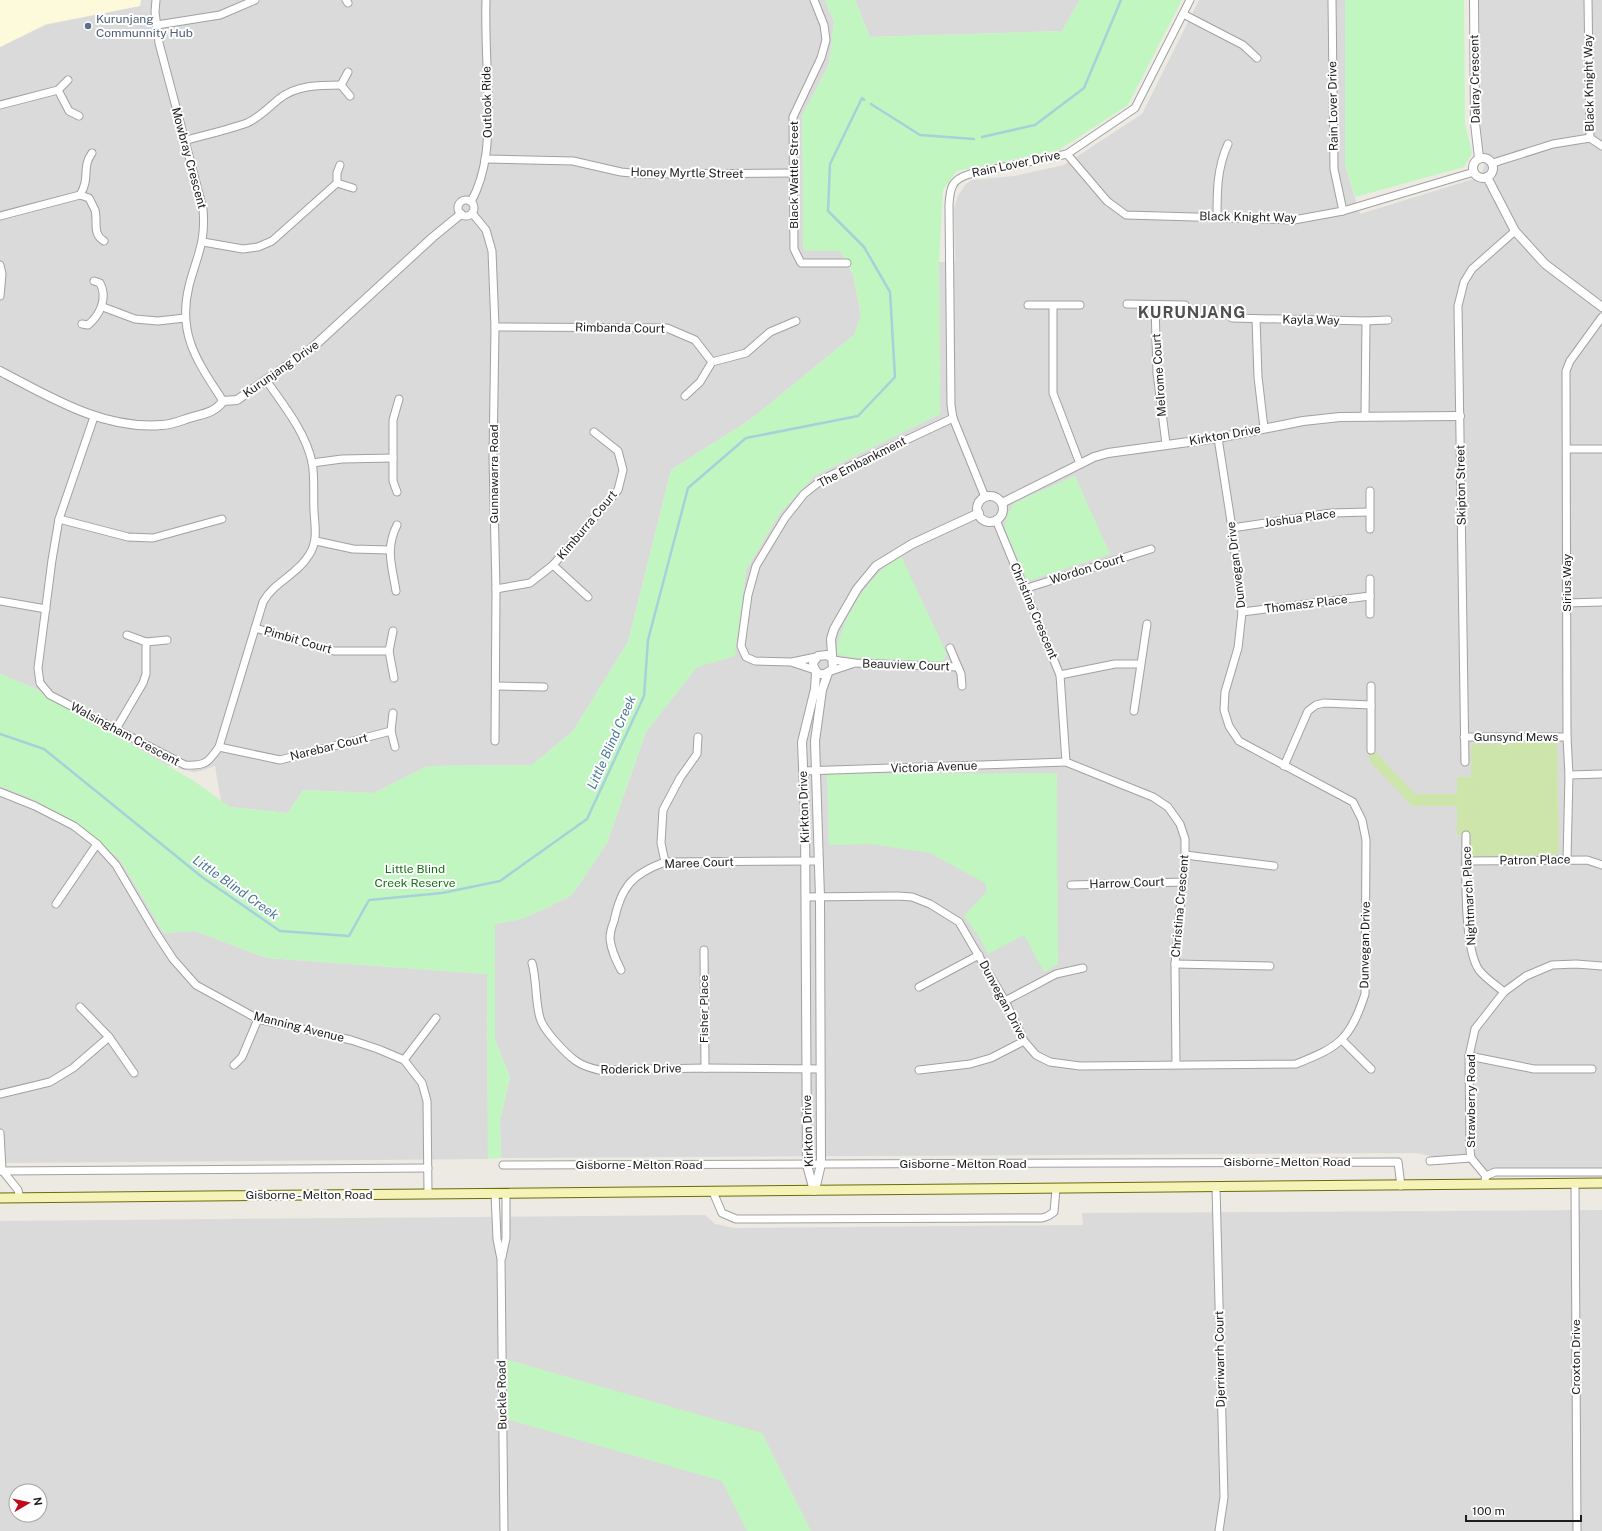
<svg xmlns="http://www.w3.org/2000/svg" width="1602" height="1531" viewBox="0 0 1602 1531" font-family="'Public Sans',sans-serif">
<rect width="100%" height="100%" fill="#ede9e3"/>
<g fill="#dbdada" fill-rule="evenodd">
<polygon points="141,0 825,0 834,22 829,64 802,116 807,251 840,251 853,274 861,316 854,335 751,419 671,470 628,642 573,731 532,765 428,766 374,793 303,790 288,813 230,807 221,801 215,766 201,771 193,772 166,765 34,688 0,674 0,47 46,25 139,6"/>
<polygon points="855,0 1080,0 1062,31 870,37"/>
<polygon points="1199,0 1345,0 1345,165 1360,214 1480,177 1484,167 1481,129 1479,0 1602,0 1602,1168 1490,1169 1482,1175 1468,1163 1416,1153 501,1158 500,1120 510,1077 495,1040 494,924 521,919 544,909 572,895 607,843 646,732 740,611 746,570 779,514 814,476 940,414 939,262 955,262 954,208 958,196 965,185 972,180 1014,176 1064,165 1142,114"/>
<polygon points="0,786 33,798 119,858 164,933 195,931 267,958 487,974 488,1159 0,1163"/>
<path d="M1602,1210v321h-1602v-310l705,-6 10,9 19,4 349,-3 -1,-12zM16,1491h24v24h-24z"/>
</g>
<polygon fill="#fdfadc" points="0,0 141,0 140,6 46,24 0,47"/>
<polygon fill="#cde5ab" points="1557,742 1559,855 1469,856 1470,836 1457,835 1457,806 1412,806 1371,763 1367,751 1375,751 1415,794 1457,794 1457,777 1471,777 1471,744"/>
<g fill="#c2f6c1">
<polygon points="825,0 855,0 870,37 1062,31 1080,0 1182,0 1128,105 1059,150 957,171 943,190 939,262 940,414 814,476 779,514 746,570 735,656 697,667 646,732 607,843 572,895 544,909 521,919 495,924 495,1040 510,1077 500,1120 501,1158 488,1159 487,974 267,958 195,931 164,933 119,858 33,799 0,786 0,674 34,688 194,781 230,807 288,813 303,790 374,793 428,766 532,765 573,731 628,642 671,470 751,419 854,335 861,315 853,274 840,251 807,251 803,248 802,116 829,64 834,22"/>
<polygon points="1345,0 1464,0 1465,123 1472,153 1464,167 1355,197 1345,165"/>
<polygon points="1075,476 1110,554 1028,581 1005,529 1006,518 1014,503"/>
<path d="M901,556l46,98 -4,8 -89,-4 -18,-4c3,-28 25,-66 47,-85 5,-5 12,-9 18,-13z"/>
<polygon points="1057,773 1058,964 1044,972 1024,935 988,954 978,935 964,916 987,891 985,883 930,853 871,844 829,845 827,774"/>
<polygon points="502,1358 762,1433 811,1531 747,1531 722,1481 503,1418"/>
</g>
<polygon fill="#ddd" points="141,0 156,0 155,12 141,12"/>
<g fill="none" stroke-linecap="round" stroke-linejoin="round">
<g stroke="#a5d2d9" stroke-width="2.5">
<polyline points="871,104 920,135 974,139"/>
<polyline points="982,137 1035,125 1084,88 1121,0"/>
<polyline points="0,734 44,749 202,877 280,931 349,936 369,900 442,893 500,881 587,819 644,696 648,640 688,488 746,438 858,416 895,377 890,292 864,247 828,211 830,164 862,98 864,100"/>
</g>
<defs>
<g id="minor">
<path d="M156,0l-1,12 4,31 44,166c3,34 -6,46 -14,77 -12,49 9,76 34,115"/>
<polyline points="346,0 348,3"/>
<polyline points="814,0 824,25 826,40 821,58 793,117 794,249 801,263 847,263"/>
<polyline points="1332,0 1334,169 1343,211"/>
<polyline points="1183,14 1243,45 1257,58"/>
<polyline points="157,25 220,15 255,0"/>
<polyline points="348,72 341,85 350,96"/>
<polyline points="58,90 68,80"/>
<polyline points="0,105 58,90 69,111 79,116"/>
<polyline points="1590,138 1602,146"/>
<path d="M184,141c21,-6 43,-11 63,-18 12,-5 22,-16 32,-24 17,-14 41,-14 62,-14"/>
<polyline points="1067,154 1107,201 1126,215 1294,220 1343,211 1474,172"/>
<polyline points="485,159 573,161 621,172 642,174 793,173"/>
<polyline points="1493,163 1553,144 1590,138 1588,0"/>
<polyline points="340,165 337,173 337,183 353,188"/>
<path d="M80,195c11,-18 1,-27 12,-42"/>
<circle cx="466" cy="208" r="8"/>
<path d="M471,202c19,-35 17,-72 17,-110 -1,-31 -3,-61 -2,-92"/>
<polyline points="472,213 486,230 492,251 495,327 493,458 496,589 495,741"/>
<path d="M0,216l80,-21 9,3c2,4 4,8 6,12 3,12 -3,24 9,31"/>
<path d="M1217,217c0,-26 0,-49 11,-73"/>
<polyline points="203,242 243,249 258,247 272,241 337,183"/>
<polyline points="0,265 2,274 0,296"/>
<polyline points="1127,304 1185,305"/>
<polyline points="1028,305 1080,305"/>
<polyline points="1155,305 1157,373 1166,444"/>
<polyline points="1053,306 1053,393 1080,464"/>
<polyline points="103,307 135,319 158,321 185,318"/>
<polyline points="1232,318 1366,321 1388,320"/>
<polyline points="1256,319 1258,377 1264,428"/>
<path d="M82,324l6,1c12,-10 20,-27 12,-42l-6,-2"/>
<polyline points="495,327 667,328 695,340 712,362 700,382 685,396"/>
<polyline points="712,362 746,353 770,332 796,321"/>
<path d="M94,417l-35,102 -7,41 -14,108 2,15 10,12 135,70c20,1 23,-2 34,-18l44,-145c12,-21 34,-27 46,-47 9,-13 6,-28 5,-44 -1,-16 1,-33 -2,-49 -7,-31 -28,-56 -46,-82"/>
<polyline points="1365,417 1366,321"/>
<polyline points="1567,449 1602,449"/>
<polyline points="312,463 342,459 393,458"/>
<polyline points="1370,491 1370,529"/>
<polyline points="397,492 393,481 393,420 399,399"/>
<path d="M985,497l-32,-79 -2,-13 -2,-200c1,-18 3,-26 21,-31l97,-20 68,-46 55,-108"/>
<polyline points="59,519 128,537 153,538 222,519"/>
<polyline points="996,520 1060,675 1066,762 1153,797 1168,807 1180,824 1185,839 1185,855 1175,964 1176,1064"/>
<polyline points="1232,528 1331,513 1369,512"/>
<polyline points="316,541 353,549 389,550"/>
<polyline points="553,565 588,597"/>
<polyline points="1370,579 1370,614"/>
<polyline points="496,589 530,583 553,565 618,490 623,470 618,451 594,432"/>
<polyline points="1024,589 1151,549"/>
<path d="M396,591c-4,-25 -11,-42 1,-66"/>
<polyline points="0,601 46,609"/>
<polyline points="1567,603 1602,602"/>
<polyline points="1242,612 1370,596"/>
<polyline points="255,628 334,651 389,651"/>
<polyline points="393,631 389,651 394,678"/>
<polyline points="127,635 146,642 167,640"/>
<polyline points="950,648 961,674 962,686"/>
<polyline points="816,657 792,662 755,661 746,657 741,646 748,595 756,566 785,518 804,494 823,479 953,418"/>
<polyline points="833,660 855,663 957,667"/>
<polyline points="794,663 815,670"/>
<polyline points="831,671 852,664"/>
<polyline points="1060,675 1115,664 1140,664"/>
<polyline points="496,686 544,687"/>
<polyline points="1371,686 1371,750"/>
<polyline points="1134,711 1147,624"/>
<polyline points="393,713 391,731 395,747"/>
<polyline points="116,729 143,683 146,674 146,642"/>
<polyline points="1464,737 1567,737"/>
<polyline points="219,747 280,760 391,731"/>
<polyline points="1465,762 1458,306 1464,282 1472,269 1515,231"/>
<polyline points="1284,766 1308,711 1316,705 1324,703 1371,705"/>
<polyline points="803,771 1066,762"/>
<polyline points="1569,775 1602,774"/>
<polyline points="0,792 35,806 74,826 97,844 116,865 156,933 173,959 196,985 258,1019 351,1040 378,1049 404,1060 422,1083 427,1101 428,1194"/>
<path d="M1466,835c0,31 -3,112 13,135 6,8 18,16 25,22"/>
<polyline points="1185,855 1274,866"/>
<polyline points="1567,860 1569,775 1567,737 1566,371 1570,361 1602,317"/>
<polyline points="1466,861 1587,860 1602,865"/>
<polyline points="665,862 661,843 663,810 680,778 697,754 698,737"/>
<polyline points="1071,885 1184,882"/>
<path d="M806,897l91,-1 15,1 18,7 29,18 46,79 19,40 12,14 14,7 30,4 216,-2c43,-17 54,-24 69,-70l1,-154 -4,-20 -9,-18 -114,-61 -10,-15 -5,-16 1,-18 13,-44 4,-36 -10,-84 -14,-90"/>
<polyline points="56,904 97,844"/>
<polyline points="704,950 705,1068"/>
<path d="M532,963c5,18 3,38 8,55 3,12 26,36 36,43 7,5 14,7 23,9l106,-2 115,1"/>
<polyline points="1175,964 1270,966"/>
<path d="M621,970c-5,-10 -10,-20 -11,-31 0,-6 2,-13 4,-18 7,-34 18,-47 51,-59l154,-1"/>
<polyline points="919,987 979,955"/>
<polyline points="1005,1001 1056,974 1083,968"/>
<polyline points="80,1007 109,1037 134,1073"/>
<polyline points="1342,1040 1371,1069"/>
<polyline points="1469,1056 1534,1069 1592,1069"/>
<polyline points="404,1060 436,1018"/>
<polyline points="234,1065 242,1057 258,1019"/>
<polyline points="919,1070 970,1064 991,1058 1024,1041"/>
<polyline points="0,1094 50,1082 73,1068 109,1037"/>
<polyline points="0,1133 2,1170 18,1190 20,1198"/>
<polyline points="1430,1161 1471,1158"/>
<polyline points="503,1165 1398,1162 1401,1186"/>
<polyline points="0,1171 428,1168"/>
<polyline points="1486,1176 1471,1158 1470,1150 1469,1056 1475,1029 1504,992 1526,976 1552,965 1576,964 1602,966"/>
<polyline points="1485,1180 1486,1176 1495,1172 1602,1172"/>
<polyline points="1575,1184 1577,1531"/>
<polyline points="1216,1187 1224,1497 1219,1531"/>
<polyline points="713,1192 722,1213 736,1219 1042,1218 1048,1216 1054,1212 1056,1189"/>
<polyline points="495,1194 497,1239 501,1259 504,1531"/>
<polyline points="502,1257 506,1238 506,1194"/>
</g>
<g id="tertiary">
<polyline points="1474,0 1475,123 1479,158"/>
<circle cx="1483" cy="168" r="10"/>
<polyline points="1487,177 1515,231 1545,264 1602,307"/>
<path d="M0,371c50,26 103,59 162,54 9,0 18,-4 27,-7 13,-4 26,-5 34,-17l14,-1 75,-52 121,-111 28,-23"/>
<circle cx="990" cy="509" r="13"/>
<polyline points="1002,503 1094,457 1108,453 1218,438 1303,421 1340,417 1460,416"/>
<path d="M832,658l-5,-3 -9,1 -5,7c1,8 5,12 12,11l8,-5 -2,-30 3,-10 23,-40 19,-23 36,-22 67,-31"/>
<polyline points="815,1190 821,1164 820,897 815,741 822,690 828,673"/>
<polyline points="814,1191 807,1165 805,815 802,742 815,689 816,672"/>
</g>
<polyline id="secondary" points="0,1198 1602,1183"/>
</defs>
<use href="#minor" stroke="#a1a1a1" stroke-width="9"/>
<use href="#tertiary" stroke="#a1a1a1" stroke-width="10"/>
<use href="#secondary" stroke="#6b6d0a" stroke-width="11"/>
<use href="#minor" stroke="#fff" stroke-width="7"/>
<use href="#tertiary" stroke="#fff" stroke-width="8"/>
<use href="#secondary" stroke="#f6f3b9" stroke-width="9"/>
</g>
<circle fill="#5c6f8a" stroke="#fff" stroke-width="1.5" cx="88" cy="26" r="4"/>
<g text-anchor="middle" stroke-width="4" stroke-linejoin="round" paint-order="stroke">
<g font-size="12" fill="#4e5e75" stroke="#fff" text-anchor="start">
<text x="96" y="23">Kurunjang<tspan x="96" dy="14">Communnity Hub</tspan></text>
</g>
<g font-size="12" fill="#1d1d1d" stroke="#fff">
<text transform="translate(1475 79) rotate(-91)" y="4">Dalray Crescent</text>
<text transform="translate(1589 83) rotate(-91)" y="4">Black Knight Way</text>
<text transform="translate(487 102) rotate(-91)" y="4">Outlook Ride</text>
<text transform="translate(1333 106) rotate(-91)" y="4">Rain Lover Drive</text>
<text transform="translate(189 158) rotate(75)" y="4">Mowbray Crescent</text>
<text transform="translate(1016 164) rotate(-12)" y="4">Rain Lover Drive</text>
<text transform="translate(687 173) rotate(1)" y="4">Honey Myrtle Street</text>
<text transform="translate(794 175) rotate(-90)" y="4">Black Wattle Street</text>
<text transform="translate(1248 217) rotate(1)" y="4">Black Knight Way</text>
<text transform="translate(1311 320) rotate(1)" y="4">Kayla Way</text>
<text transform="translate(620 328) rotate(1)" y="4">Rimbanda Court</text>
<text transform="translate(281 369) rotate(-35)" y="4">Kurunjang Drive</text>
<text transform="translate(1159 375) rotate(-94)" y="4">Melrome Court</text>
<text transform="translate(1225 435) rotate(-10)" y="4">Kirkton Drive</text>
<text transform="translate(862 462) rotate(-27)" y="4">The Embankment</text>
<text transform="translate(494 474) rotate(-90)" y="4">Gunnawarra Road</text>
<text transform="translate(1461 485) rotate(-91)" y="4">Skipton Street</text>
<text transform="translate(1300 518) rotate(-8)" y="4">Joshua Place</text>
<text transform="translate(587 525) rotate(-50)" y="4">Kimburra Court</text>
<text transform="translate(1236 565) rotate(-97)" y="4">Dunvegan Drive</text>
<text transform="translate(1087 569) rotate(-17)" y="4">Wordon Court</text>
<text transform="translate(1567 583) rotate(-90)" y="4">Sirius Way</text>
<text transform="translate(1306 604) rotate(-7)" y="4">Thomasz Place</text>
<text transform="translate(1034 611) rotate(67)" y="4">Christina Crescent</text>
<text transform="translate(298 640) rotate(16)" y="4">Pimbit Court</text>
<text transform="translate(906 665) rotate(2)" y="4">Beauview Court</text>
<text transform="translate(125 734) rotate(28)" y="4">Walsingham Crescent</text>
<text x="1516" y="741">Gunsynd Mews</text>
<text transform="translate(329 747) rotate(-14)" y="4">Narebar Court</text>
<text transform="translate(934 767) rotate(-2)" y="4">Victoria Avenue</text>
<text transform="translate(804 807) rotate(-92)" y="4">Kirkton Drive</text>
<text transform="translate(1535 860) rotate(-1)" y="4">Patron Place</text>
<text transform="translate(699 863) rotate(-2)" y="4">Maree Court</text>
<text transform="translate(1127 883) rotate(-2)" y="4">Harrow Court</text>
<text transform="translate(1469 896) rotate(-93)" y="4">Nightmarch Place</text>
<text transform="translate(1180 906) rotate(-85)" y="4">Christina Crescent</text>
<text transform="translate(1365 945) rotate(-89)" y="4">Dunvegan Drive</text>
<text transform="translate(1003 1000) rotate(62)" y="4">Dunvegan Drive</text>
<text transform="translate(704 1009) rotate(-90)" y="4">Fisher Place</text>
<text transform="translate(299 1027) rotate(14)" y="4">Manning Avenue</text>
<text transform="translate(641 1069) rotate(-1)" y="4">Roderick Drive</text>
<text transform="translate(1471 1101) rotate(-90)" y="4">Strawberry Road</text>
<text transform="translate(808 1131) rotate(-92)" y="4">Kirkton Drive</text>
<text x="1287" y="1166">Gisborne - Melton Road</text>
<text x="963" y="1168">Gisborne - Melton Road</text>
<text x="639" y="1169">Gisborne - Melton Road</text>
<text x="309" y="1199">Gisborne - Melton Road</text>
<text transform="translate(1576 1357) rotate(-90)" y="4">Croxton Drive</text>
<text transform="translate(1220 1359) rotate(-91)" y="4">Djerriwarrh Court</text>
<text transform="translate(502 1395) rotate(-91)" y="4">Buckle Road</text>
</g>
<g font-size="12" fill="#127411" stroke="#fff">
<text x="415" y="873">Little Blind<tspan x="415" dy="14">Creek Reserve</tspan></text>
</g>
<g font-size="13" font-style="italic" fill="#497898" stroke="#fff">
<text transform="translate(611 742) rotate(-66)" y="5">Little Blind Creek</text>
<text transform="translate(236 887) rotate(35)" y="5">Little Blind Creek</text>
</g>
<g font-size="16" font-weight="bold" letter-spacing="1" fill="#505050" stroke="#fff">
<text x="1192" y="318">KURUNJANG</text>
</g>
</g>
<g transform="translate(28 1503) rotate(81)"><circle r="19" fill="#ffffff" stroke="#a5a5a5"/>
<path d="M0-3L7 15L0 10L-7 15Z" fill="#bf0b1b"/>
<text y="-6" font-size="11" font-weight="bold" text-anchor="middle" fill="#1d1d1d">N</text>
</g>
<path d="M1466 1515v6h115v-6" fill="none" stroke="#1d1d1d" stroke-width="2"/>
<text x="1472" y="1515" font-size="12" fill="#1d1d1d" stroke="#ffffff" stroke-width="3" paint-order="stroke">100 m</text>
</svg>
